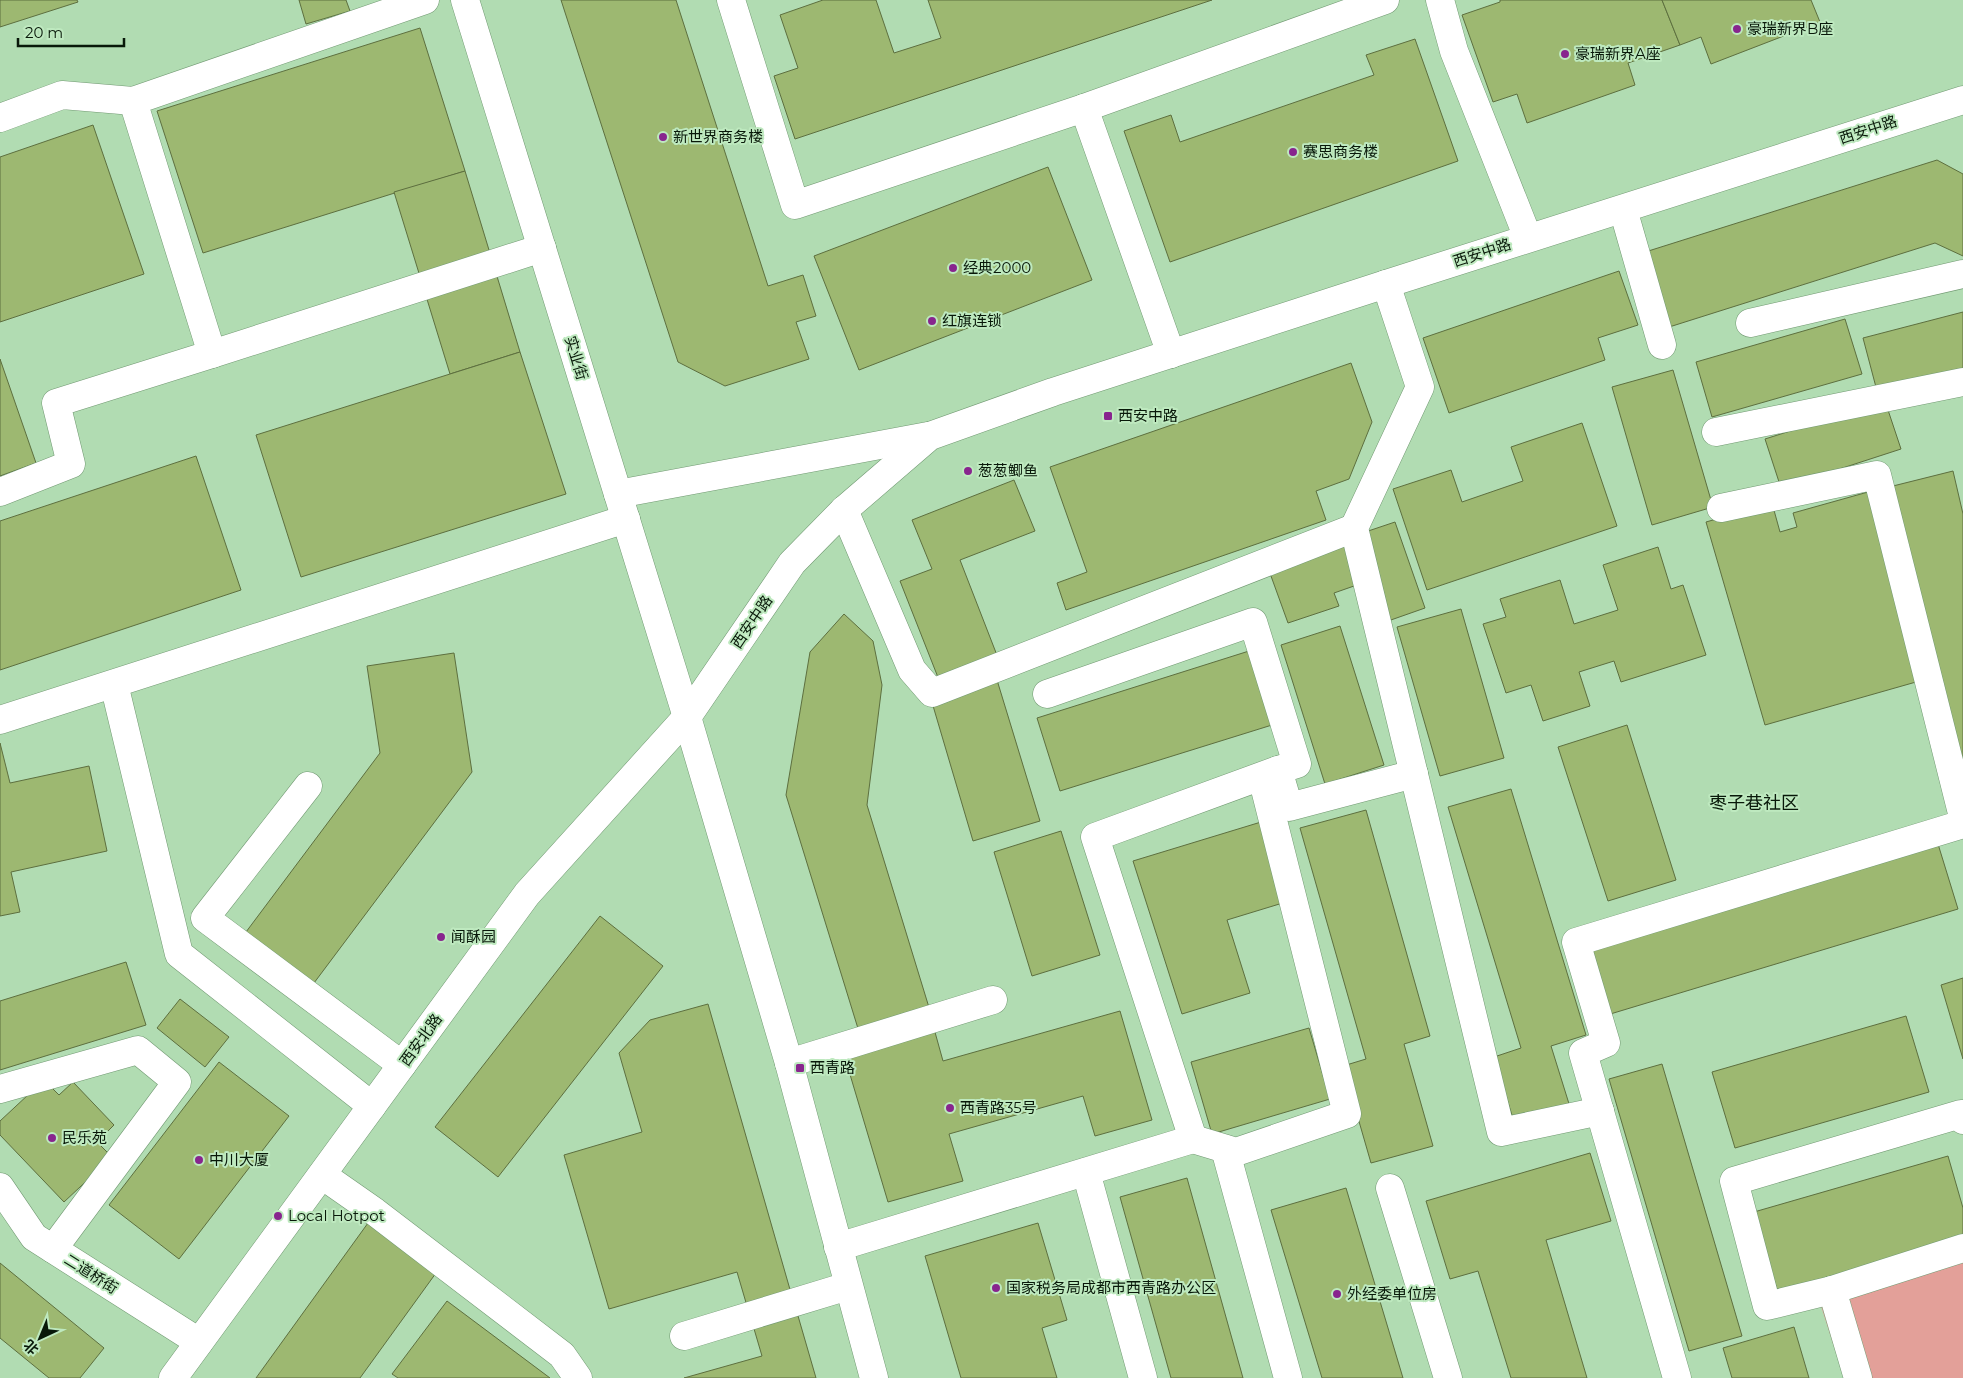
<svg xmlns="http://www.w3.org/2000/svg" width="1963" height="1378" viewBox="0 0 1963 1378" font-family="Montserrat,'Noto Sans SC',sans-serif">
<rect width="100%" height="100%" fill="#b1dcb2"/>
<polygon fill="#e3a099" points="1963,1256 1963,1378 1844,1378 1819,1300"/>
<g fill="#9db871" stroke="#5d6f3f">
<polygon points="0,0 77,0 78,2 0,27"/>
<polygon points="299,0 346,0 350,11 306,24"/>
<polygon points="561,0 676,0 768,286 803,275 816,316 796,322 809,359 725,386 678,362"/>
<polygon points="823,0 876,0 894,53 941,38 928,0 1212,0 795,139 774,76 798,68 780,15"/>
<polygon points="1500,0 1662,0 1680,45 1628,63 1635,85 1527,123 1517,94 1493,102 1462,15 1500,2"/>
<polygon points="1662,0 1811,0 1820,22 1711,64 1701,37 1680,45"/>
<polygon points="420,28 465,171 203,253 157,111"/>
<polygon points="1415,39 1458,161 1170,262 1124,131 1171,115 1180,142 1374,75 1366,55"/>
<polygon points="93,125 144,274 0,322 0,157"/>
<polygon points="1937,160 1963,174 1963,256 1935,243 1666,328 1642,253"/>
<polygon points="1048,167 1092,280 859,370 814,256"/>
<polygon points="465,171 520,352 450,374 394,192"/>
<polygon points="1619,271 1638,325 1598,338 1605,360 1449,413 1423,338"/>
<polygon points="1963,312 1963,369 1877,391 1863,338"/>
<polygon points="1845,319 1862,374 1712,417 1696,362"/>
<polygon points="520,352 566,494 301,577 256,435"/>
<polygon points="0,359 36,463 0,476"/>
<polygon points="1351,363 1372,422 1349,479 1316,491 1326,520 1066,610 1057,583 1087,572 1050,467"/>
<polygon points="1673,370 1713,507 1652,525 1612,387"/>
<polygon points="1885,401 1901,449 1781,488 1765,439"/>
<polygon points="1582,423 1617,526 1427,590 1393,489 1451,470 1462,502 1523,481 1511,447"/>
<polygon points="196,456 241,590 0,670 0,521"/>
<polygon points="1953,471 1963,514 1963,773 1893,486"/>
<polygon points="1014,480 1035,531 960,560 1000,663 941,685 900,581 932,569 912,520"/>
<polygon points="1868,492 1923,680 1765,725 1706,522 1772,503 1780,532 1797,527 1793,513"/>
<polygon points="1395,522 1425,608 1388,621 1374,579 1334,593 1339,606 1288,623 1267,565"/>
<polygon points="1658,547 1671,589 1683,585 1706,655 1621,682 1614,661 1579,672 1590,706 1543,721 1531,685 1506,693 1483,624 1506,617 1500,599 1560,580 1574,624 1618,610 1603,565"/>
<polygon points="1461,609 1504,758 1440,776 1397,627"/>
<polygon points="844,614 873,641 882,685 867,805 931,1014 860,1035 786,795 810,652"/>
<polygon points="1340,626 1384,765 1325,784 1281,645"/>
<polygon points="1249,651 1272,725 1060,791 1037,718"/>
<polygon points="454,653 472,772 311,987 243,936 380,753 367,666"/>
<polygon points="997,680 1040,821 973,841 931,699"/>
<polygon points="1627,725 1676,880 1608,901 1558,747"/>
<polygon points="0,743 10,783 89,766 107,851 11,872 20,912 0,916"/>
<polygon points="1511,789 1586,1035 1551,1046 1570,1107 1515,1125 1494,1057 1521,1048 1448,807"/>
<polygon points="1366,810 1430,1036 1404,1044 1433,1146 1371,1163 1343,1066 1366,1059 1300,828"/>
<polygon points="1261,822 1286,902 1227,920 1250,993 1182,1014 1133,861"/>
<polygon points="1061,831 1100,955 1032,976 994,852"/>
<polygon points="1938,844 1958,909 1607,1015 1587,949"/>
<polygon points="600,916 663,966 498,1177 435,1127"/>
<polygon points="126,962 146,1025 0,1070 0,1001"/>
<polygon points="1963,978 1963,1059 1941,985"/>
<polygon points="180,999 229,1037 205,1067 157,1028"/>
<polygon points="708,1004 791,1293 747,1306 737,1272 609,1309 564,1155 642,1132 619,1053 650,1020"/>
<polygon points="1120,1011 1152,1120 1095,1136 1083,1096 949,1134 963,1181 888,1202 843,1051 933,1025 943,1061"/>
<polygon points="1906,1016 1929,1092 1735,1148 1712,1072"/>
<polygon points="1309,1028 1330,1099 1212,1134 1191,1062"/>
<polygon points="219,1062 289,1116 179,1259 109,1205"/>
<polygon points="1662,1064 1742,1336 1689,1351 1609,1079"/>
<polygon points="44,1080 59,1095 73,1082 114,1125 97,1142 112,1157 64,1202 0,1135 0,1121"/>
<polygon points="1590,1153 1611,1221 1546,1240 1587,1378 1511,1378 1478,1271 1450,1279 1426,1201"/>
<polygon points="1948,1156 1963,1208 1963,1239 1778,1293 1754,1212"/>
<polygon points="1187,1178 1243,1378 1171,1378 1120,1197"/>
<polygon points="1346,1188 1403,1378 1322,1378 1271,1210"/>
<polygon points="368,1223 436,1273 360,1378 256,1378"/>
<polygon points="1038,1223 1067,1320 1042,1328 1057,1378 961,1378 925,1256"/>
<polygon points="0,1263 104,1348 80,1378 49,1378 0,1338"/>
<polygon points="447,1301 550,1378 398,1378 392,1374"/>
<polygon points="796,1309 816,1378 684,1378 762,1356 752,1322"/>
<polygon points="1794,1327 1809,1378 1732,1378 1723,1348"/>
</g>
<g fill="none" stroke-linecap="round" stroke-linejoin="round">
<defs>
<g id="minor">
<polyline points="425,0 133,101 212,354 542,248"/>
<polyline points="465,0 687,717 789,1063 874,1378"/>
<polyline points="731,0 795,205 1084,108 1385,0"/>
<polyline points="1440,0 1454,51 1528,238"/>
<polyline points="1084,108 1171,354"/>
<polyline points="0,118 62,95 133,101"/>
<polyline points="1627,223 1662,345"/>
<polyline points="1386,284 1420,387 1354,528 1501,1132 1600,1111"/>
<polyline points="1750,323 1963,274"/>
<polyline points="1716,432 1963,382"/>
<polyline points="0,492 71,464 56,403 212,354"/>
<polyline points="618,494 928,436"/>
<polyline points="1721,508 1877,475 1963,817"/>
<polyline points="844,510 912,670 932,693 1354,528"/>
<polyline points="114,684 179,954 372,1106"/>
<polyline points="1047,694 1253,622 1297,764 1278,770"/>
<polyline points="0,720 626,519"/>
<polyline points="308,786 205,918 402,1065"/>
<polyline points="789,1063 993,1000"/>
<polyline points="0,1089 138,1050 177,1082 53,1249"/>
<polyline points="1963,1120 1961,1114 1734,1181 1767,1306 1832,1290 1963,1248"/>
<polyline points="1193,1139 1236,1152 1347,1114 1263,781"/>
<polyline points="1225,1149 1288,1378"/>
<polyline points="1086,1172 1143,1378"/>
<polyline points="322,1175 375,1212 562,1355 578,1378"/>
<polyline points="0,1187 34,1237 199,1342"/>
<polyline points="1390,1188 1448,1378"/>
<polyline points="838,1247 1193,1139 1095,837 1278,770 1289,807 1414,774"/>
<polyline points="1832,1290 1858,1378"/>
<polyline points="684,1336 848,1286"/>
<polyline points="173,1378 527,894 687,717 792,563 844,510 930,436 1053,392 1386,284 1963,100"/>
<polyline points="1677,1378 1583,1053 1606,1043 1576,942 1963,824"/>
</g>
</defs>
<use href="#minor" stroke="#719972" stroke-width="29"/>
<use href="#minor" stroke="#fff" stroke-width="28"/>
</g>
<g fill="#88258e" stroke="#bee9bf" stroke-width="2">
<circle cx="1737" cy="29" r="5"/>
<circle cx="1565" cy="54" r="5"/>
<circle cx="663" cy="137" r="5"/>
<circle cx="1293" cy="152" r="5"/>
<circle cx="953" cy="268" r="5"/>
<circle cx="932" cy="321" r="5"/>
<rect x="1103" y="411" width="10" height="10" rx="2.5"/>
<circle cx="968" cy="471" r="5"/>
<circle cx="441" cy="937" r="5"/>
<rect x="795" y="1063" width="10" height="10" rx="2.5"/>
<circle cx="950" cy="1108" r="5"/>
<circle cx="52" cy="1138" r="5"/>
<circle cx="199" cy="1160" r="5"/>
<circle cx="278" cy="1216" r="5"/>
<circle cx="996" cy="1288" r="5"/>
<circle cx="1337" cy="1294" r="5"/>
</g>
<g text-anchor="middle" stroke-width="4" stroke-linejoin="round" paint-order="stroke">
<g font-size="15" fill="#081809" stroke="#bee9bf" text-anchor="start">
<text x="1747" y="34">豪瑞新界B座</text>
<text x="1575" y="59">豪瑞新界A座</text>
<text x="673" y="142">新世界商务楼</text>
<text x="1303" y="157">赛思商务楼</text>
<text x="963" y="273">经典2000</text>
<text x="942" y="326">红旗连锁</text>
<text x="1118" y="421">西安中路</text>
<text x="978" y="476">葱葱鲫鱼</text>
<text x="451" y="942">闻酥园</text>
<text x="810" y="1073">西青路</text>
<text x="960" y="1113">西青路35号</text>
<text x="62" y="1143">民乐苑</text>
<text x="209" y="1165">中川大厦</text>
<text x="288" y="1221">Local Hotpot</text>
<text x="1006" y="1293">国家税务局成都市西青路办公区</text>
<text x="1347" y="1299">外经委单位房</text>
</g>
<g font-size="15" fill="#081809" stroke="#bee9bf">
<text transform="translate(1868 130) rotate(-18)" y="5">西安中路</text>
<text transform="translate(1482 253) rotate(-18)" y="5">西安中路</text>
<text transform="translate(576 358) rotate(73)" y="5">实业街</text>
<text transform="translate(752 622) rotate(-56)" y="5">西安中路</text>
<text transform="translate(421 1040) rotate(-54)" y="5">西安北路</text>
<text transform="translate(91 1274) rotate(32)" y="5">二道桥街</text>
</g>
<g font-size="18" fill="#081809" stroke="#bee9bf">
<text x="1754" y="809">枣子巷社区</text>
</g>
</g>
<g transform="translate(40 1338) rotate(224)" stroke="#bee9bf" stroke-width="4" paint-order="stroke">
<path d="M0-4L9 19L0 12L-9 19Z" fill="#081809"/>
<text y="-8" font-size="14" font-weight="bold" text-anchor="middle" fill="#081809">北</text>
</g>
<path d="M18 38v8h106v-8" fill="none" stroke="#081809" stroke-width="2.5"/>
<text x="25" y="38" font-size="15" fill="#081809" stroke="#bee9bf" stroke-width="4" paint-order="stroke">20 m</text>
</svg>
